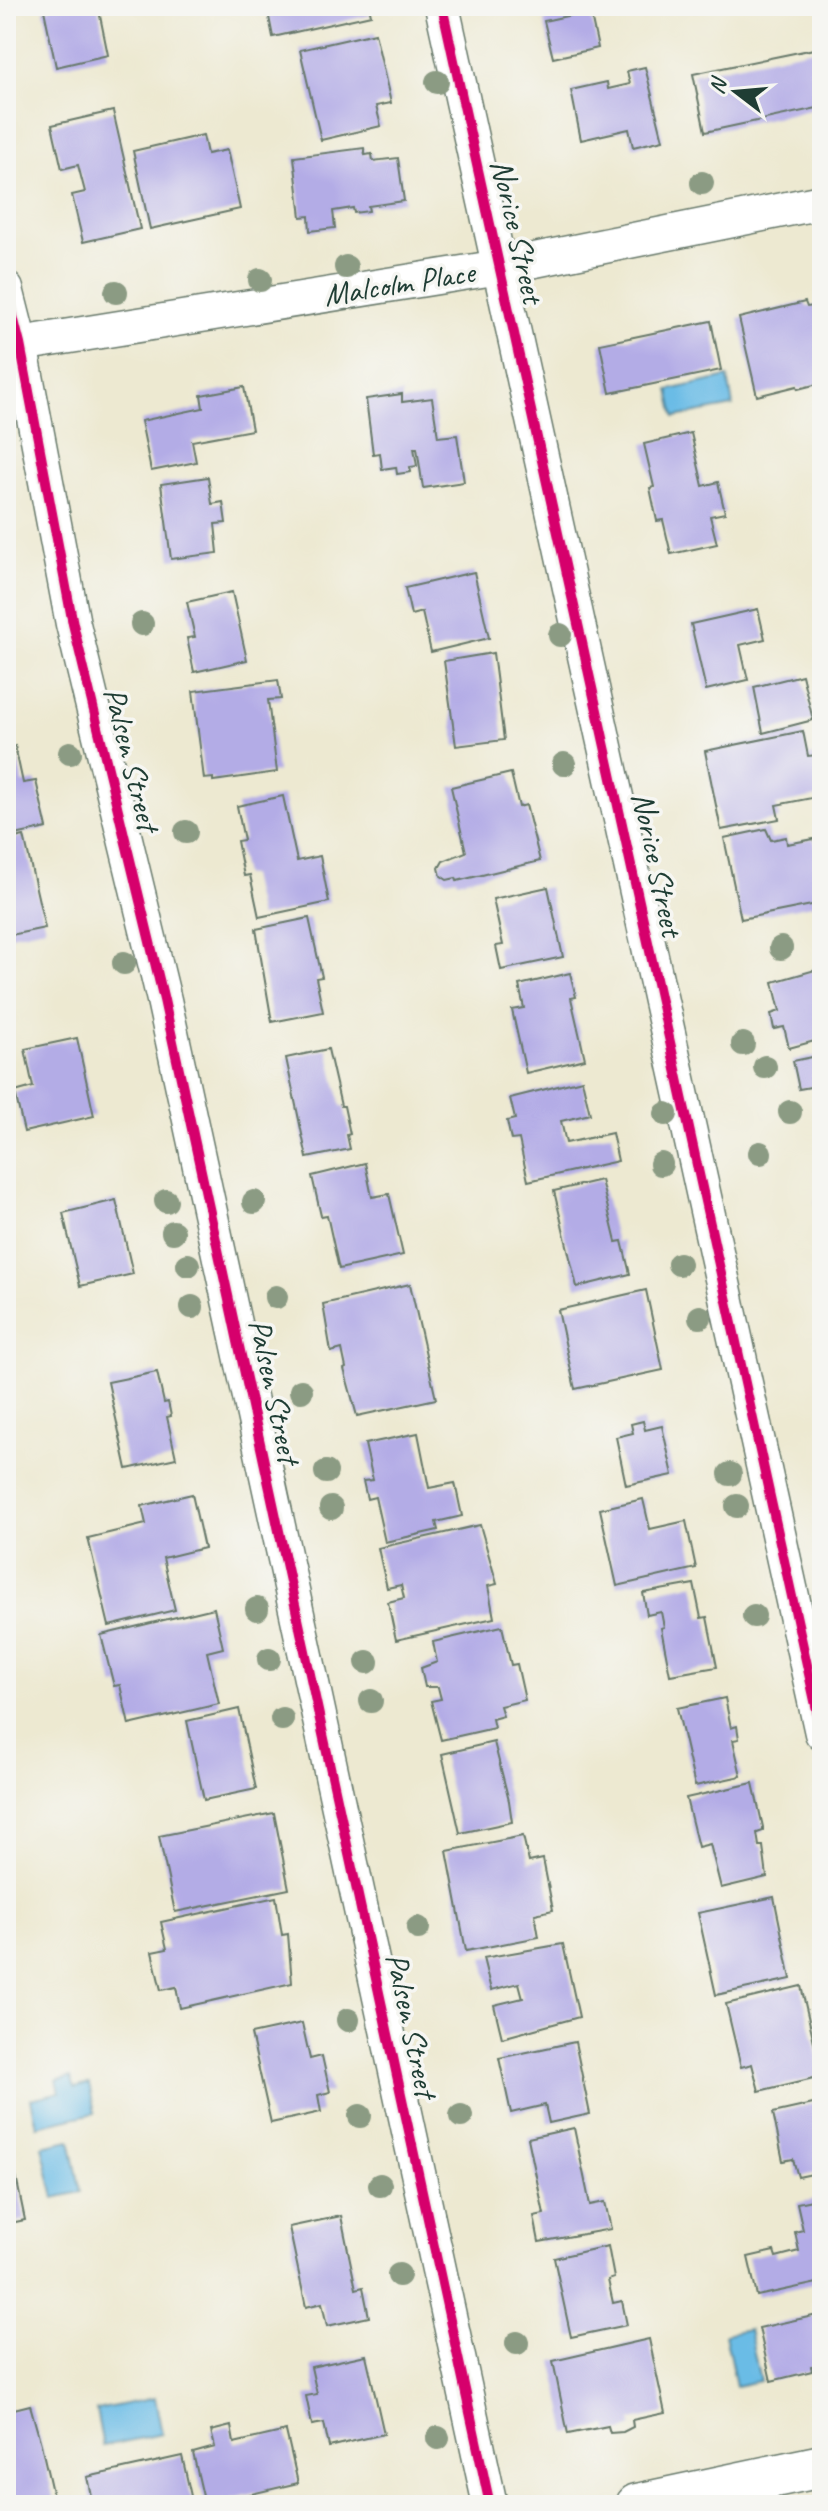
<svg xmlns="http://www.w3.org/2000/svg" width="828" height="2511" viewBox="0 0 828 2511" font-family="Caveat,sans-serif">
<rect width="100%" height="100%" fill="#f6f6f2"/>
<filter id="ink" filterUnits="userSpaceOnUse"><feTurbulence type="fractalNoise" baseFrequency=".0125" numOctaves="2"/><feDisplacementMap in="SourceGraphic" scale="16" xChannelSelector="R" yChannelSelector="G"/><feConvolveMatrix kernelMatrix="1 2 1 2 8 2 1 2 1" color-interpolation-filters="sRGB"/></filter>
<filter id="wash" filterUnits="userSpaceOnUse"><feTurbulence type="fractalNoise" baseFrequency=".006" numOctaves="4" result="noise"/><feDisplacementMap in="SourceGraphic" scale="32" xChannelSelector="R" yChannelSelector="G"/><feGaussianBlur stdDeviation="1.8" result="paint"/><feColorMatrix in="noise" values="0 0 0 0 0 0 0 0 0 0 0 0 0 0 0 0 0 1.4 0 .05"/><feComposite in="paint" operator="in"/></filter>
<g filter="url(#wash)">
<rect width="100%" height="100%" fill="#ede9d1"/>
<g fill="#6abce6" stroke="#447c8d" stroke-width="2">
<polygon points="728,377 733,406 675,417 669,390"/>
<polygon points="71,2077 75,2088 89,2084 95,2113 37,2126 31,2099 60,2092 57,2080"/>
<polygon points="70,2140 81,2192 54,2198 42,2146"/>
<polygon points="749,2329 760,2381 736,2386 725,2334"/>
<polygon points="155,2398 162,2434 103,2446 96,2410"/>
</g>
<g id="blocks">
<g fill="#b3ace6">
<polygon points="51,6 98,6 108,55 56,67 44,10 51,8"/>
<polygon points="252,6 369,6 371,15 273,37 268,12 264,13"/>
<polygon points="550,6 569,6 569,7 551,11"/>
<polygon points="590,11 598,48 553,58 544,21"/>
<polygon points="375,33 391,103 376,106 381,126 321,140 300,50"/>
<polygon points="814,49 822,87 822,107 705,132 693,74"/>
<polygon points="645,67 663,140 633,147 629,129 581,140 571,90 607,82 608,89 630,84 627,71"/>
<polygon points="113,111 140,229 83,242 72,195 85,192 78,165 62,169 52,125"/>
<polygon points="203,135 207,154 227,150 240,209 150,229 133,151"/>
<polygon points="364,148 365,155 372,154 373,161 398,158 404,201 368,206 369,211 354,213 353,208 333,211 335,228 310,231 309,216 301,217 294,157"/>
<polygon points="805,302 807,307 822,305 822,383 798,389 797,386 757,396 739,318"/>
<polygon points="711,321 721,370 610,393 600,344"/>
<polygon points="244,387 252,430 192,441 196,462 151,471 141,421 203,408 201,395"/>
<polygon points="402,394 402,402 432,398 438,437 457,435 464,482 423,488 417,448 414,448 417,466 410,467 411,472 397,474 396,467 382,469 380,453 373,454 366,399"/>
<polygon points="691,433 703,486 718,482 725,513 710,516 717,544 671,554 663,520 657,521 650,488 654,487 644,444"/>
<polygon points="208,477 212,504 223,502 226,523 215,524 218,553 171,559 161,484"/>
<polygon points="474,572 489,638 431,652 422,612 411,615 405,588"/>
<polygon points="232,592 247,660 194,672 187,638 195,637 187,602"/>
<polygon points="758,609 765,639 740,645 748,680 706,690 691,624"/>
<polygon points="493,653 504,740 456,746 444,661"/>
<polygon points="802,675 813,720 763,733 754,687"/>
<polygon points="278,680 281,699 268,700 277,772 213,781 213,778 204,779 193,691"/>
<polygon points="803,731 808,756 817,755 822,778 822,796 776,805 779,819 721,830 705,751"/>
<polygon points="15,746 23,783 36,781 47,828 6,837 6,748"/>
<polygon points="511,773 519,807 526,805 540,861 457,881 456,878 447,880 441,876 439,868 443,861 466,852 451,787"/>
<polygon points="283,796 297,861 320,856 329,902 259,917 250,875 244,876 237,841 244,840 237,806"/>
<polygon points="766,829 771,840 786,837 787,844 814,839 822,869 822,903 741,919 724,838"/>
<polygon points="24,836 45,928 6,936 6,840"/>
<polygon points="548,887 563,957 501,970 496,946 503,945 493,899"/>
<polygon points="309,918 322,977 316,978 323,1012 272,1022 256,929"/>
<polygon points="822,968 822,1039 789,1048 784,1027 774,1029 771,1014 780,1011 773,982"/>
<polygon points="570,973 576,997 571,998 585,1059 526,1073 512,1010 524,1008 519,985"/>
<polygon points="77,1038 94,1116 24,1132 15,1092 33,1087 25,1049"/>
<polygon points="328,1049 341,1106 344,1106 350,1134 347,1135 350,1149 307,1158 286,1058"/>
<polygon points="822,1055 822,1085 799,1089 793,1061"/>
<polygon points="582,1080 590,1114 561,1121 566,1143 612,1133 618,1161 528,1181 519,1139 511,1140 507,1121 515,1119 510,1098"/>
<polygon points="365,1163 372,1197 389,1194 403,1255 339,1269 327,1215 321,1216 312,1176"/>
<polygon points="822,1165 822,1188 821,1188 816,1167"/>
<polygon points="601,1180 616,1242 622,1241 630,1274 577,1287 554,1191"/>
<polygon points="822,1198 822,1226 821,1226 815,1200"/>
<polygon points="116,1200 133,1274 80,1286 63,1213"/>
<polygon points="410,1284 436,1399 357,1416 344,1369 346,1368 342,1349 331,1352 323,1304"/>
<polygon points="646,1290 663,1370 575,1389 558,1310"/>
<polygon points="157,1372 164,1403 168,1402 171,1416 167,1417 176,1458 127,1469 108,1382"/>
<polygon points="643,1421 645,1430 662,1426 673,1475 626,1485 616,1437 633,1433 631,1424"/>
<polygon points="418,1433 429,1488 455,1483 462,1516 436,1522 438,1530 385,1542 375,1497 367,1499 363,1481 373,1480 365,1444"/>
<polygon points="192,1494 204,1548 163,1558 175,1610 109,1626 88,1538 146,1524 142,1506"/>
<polygon points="643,1499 650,1529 686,1521 696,1568 617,1586 600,1509"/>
<polygon points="480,1525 497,1584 488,1586 494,1618 396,1640 388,1602 404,1598 401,1585 387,1588 378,1548"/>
<polygon points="694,1584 701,1618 707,1617 717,1667 670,1675 661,1628 664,1627 661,1612 647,1615 643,1593"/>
<polygon points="214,1608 223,1648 207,1652 219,1704 129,1725 120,1685 114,1686 101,1635"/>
<polygon points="502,1626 511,1665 517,1664 525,1700 500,1706 503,1716 492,1719 494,1728 441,1740 431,1701 441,1699 438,1687 425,1687 421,1668 437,1662 433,1642"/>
<polygon points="725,1698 731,1728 737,1726 739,1739 733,1740 741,1776 695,1786 677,1708"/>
<polygon points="239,1709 256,1789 204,1800 187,1721"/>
<polygon points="494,1742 509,1801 512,1822 460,1833 442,1754"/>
<polygon points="753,1783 763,1827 763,1831 757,1833 759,1846 763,1846 767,1877 721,1888 710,1844 698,1847 686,1798"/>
<polygon points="274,1813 289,1889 175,1912 159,1836"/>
<polygon points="523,1836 529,1862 543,1859 553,1910 535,1914 539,1937 466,1951 447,1851"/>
<polygon points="276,1897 282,1935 288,1934 292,1983 180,2008 176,1987 161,1990 152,1952 167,1949 161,1922"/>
<polygon points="774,1897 791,1979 716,1995 698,1913"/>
<polygon points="563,1944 579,2017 502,2038 494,2005 523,1998 519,1983 491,1990 483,1958"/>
<polygon points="801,1986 822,2076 759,2091 752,2064 741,2067 726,2004"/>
<polygon points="302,2023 310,2059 322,2056 330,2092 318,2095 321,2112 271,2123 251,2034"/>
<polygon points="575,2042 590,2114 549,2123 545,2105 511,2113 499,2058"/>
<polygon points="822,2102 822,2172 798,2177 793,2159 783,2161 773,2113"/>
<polygon points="574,2128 590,2205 605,2202 611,2229 539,2242 534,2216 544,2214 528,2138"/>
<polygon points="9,2143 25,2220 6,2224 6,2144"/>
<polygon points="822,2198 822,2282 757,2296 748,2257 774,2251 776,2257 799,2251 795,2232 803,2230 797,2203"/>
<polygon points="341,2216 356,2289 363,2287 369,2317 327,2326 322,2303 306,2307 289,2227"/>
<polygon points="608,2246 614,2278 608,2280 613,2303 622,2301 627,2325 571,2337 554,2258"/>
<polygon points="822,2314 822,2364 811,2366 812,2371 771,2381 759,2328"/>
<polygon points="649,2339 665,2413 632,2420 633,2427 623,2432 610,2433 608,2426 568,2434 553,2361"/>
<polygon points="366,2355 384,2434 329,2447 324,2423 312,2425 306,2396 317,2394 311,2367"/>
<polygon points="30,2405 41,2444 55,2505 6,2505 6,2411"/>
<polygon points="231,2426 234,2443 286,2431 298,2483 205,2505 193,2453 215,2447 211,2431"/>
<polygon points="182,2456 193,2505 93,2505 87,2477"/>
</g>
</g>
</g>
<g filter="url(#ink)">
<use href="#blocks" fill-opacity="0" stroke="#67796b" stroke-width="2"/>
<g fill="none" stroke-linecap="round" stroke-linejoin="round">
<defs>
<g id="minor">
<polyline points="442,6 822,1733"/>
<polyline points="6,289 20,344 73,624 164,1000 490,2505"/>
<polyline points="20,344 500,267 822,202"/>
</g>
<polyline id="tertiary" points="637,2505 822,2466"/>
</defs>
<use href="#minor" stroke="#67796b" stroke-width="37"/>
<use href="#tertiary" stroke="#67796b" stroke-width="45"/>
<use href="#minor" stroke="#fff" stroke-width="34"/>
<use href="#tertiary" stroke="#fff" stroke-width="42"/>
<defs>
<g id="cycleway">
<polyline points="442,6 822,1733"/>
<polyline points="6,289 20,344 73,624 164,1000 490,2505"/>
</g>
</defs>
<use href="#cycleway" stroke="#f6f6f2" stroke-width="15"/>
<use href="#cycleway" stroke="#d6006c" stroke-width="10"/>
</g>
<g fill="#8b9b83">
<circle cx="437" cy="82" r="12"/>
<circle cx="702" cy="183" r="12"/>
<circle cx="346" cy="267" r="12"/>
<circle cx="260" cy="280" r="12"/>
<circle cx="116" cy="292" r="12"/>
<circle cx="142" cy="624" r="12"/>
<circle cx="560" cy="635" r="12"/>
<circle cx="70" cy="753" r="12"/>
<circle cx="564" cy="764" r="12"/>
<circle cx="186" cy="832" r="12"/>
<circle cx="781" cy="948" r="12"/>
<circle cx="124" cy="963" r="12"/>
<circle cx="743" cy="1044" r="12"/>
<circle cx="765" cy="1067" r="12"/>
<circle cx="790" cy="1112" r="12"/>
<circle cx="666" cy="1114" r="12"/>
<circle cx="760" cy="1153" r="12"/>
<circle cx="661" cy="1164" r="12"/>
<circle cx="166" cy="1201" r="12"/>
<circle cx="254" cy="1202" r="12"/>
<circle cx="173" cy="1232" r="12"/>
<circle cx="679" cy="1264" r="12"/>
<circle cx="188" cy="1265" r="12"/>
<circle cx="276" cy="1297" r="12"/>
<circle cx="192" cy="1307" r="12"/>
<circle cx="700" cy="1317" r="12"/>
<circle cx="301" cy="1391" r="12"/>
<circle cx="326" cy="1472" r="12"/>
<circle cx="730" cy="1474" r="12"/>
<circle cx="737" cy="1506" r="12"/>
<circle cx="331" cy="1508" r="12"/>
<circle cx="257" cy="1609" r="12"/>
<circle cx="754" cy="1616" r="12"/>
<circle cx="269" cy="1659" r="12"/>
<circle cx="367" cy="1662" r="12"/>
<circle cx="371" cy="1701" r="12"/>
<circle cx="282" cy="1719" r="12"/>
<circle cx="418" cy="1928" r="12"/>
<circle cx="348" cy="2020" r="12"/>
<circle cx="360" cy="2116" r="12"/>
<circle cx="461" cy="2116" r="12"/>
<circle cx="380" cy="2185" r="12"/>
<circle cx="399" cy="2275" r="12"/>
<circle cx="517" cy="2343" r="12"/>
<circle cx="438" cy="2438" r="12"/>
</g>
</g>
<g text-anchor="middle" stroke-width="7" stroke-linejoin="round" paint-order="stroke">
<g font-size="32" fill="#1f3d34" stroke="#f6f6f2">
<text transform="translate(518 231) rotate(77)" y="11">Norice Street</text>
<text transform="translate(399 283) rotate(-9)" y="11">Malcolm Place</text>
<text transform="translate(132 759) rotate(76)" y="11">Palsen Street</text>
<text transform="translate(658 864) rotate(78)" y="11">Norice Street</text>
<text transform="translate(275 1391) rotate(78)" y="11">Palsen Street</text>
<text transform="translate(412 2025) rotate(78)" y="11">Palsen Street</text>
</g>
</g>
<rect width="828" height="2511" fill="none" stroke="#f6f6f2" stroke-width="32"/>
<g transform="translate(736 92) rotate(286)" stroke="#f6f6f2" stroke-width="6" paint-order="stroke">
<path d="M0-6L14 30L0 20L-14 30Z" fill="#1f3d34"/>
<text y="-12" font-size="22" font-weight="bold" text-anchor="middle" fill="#1f3d34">N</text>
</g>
</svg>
